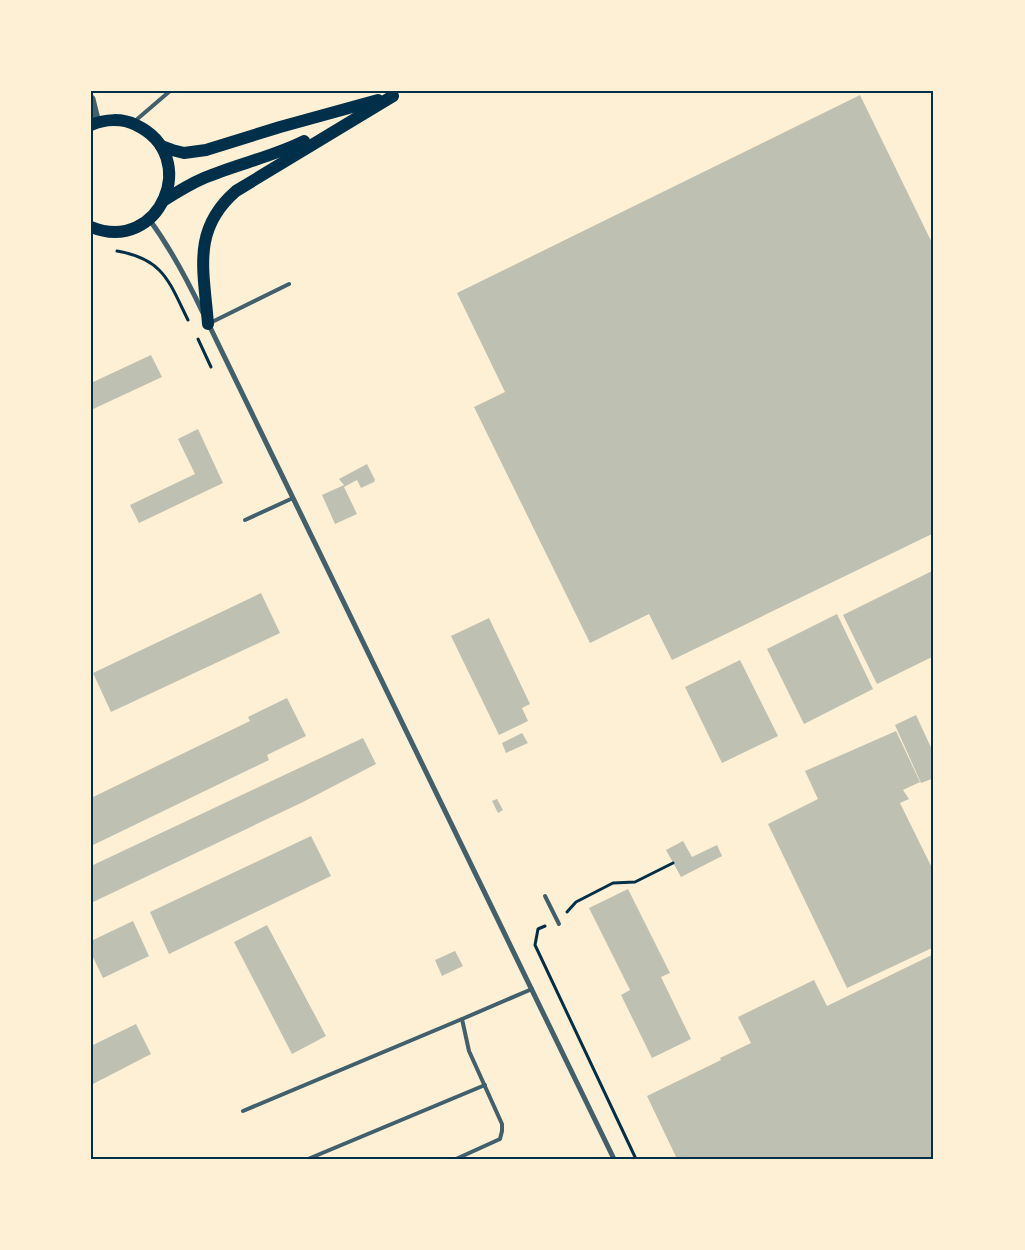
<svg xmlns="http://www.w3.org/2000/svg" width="1025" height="1250" viewBox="0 0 1025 1250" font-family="Karla,sans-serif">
<rect width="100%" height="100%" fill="#fdf0d5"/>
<g fill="#bec0b2">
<polygon points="860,95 934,247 934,533 672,660 649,614 590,643 474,407 505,392 457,293"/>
<polygon points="151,355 162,377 91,410 91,383"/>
<polygon points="198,429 223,483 139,523 130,505 195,474 178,439"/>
<polygon points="367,464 375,480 374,482 361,488 357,480 344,487 357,514 335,524 322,495 344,485 339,479"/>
<polygon points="934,570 934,656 877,684 843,615"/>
<polygon points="261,593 280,633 111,712 93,673"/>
<polygon points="837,614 873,689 804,724 767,649"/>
<polygon points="489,618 530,704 522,708 528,721 499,735 451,636"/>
<polygon points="740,660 778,736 722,763 685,687"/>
<polygon points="287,698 306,736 267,755 269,760 91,846 91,798 250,721 248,717"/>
<polygon points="916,715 934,754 934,778 921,783 895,725"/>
<polygon points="896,731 920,782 903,790 909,799 900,803 934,872 934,947 847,988 768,824 818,799 805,771"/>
<polygon points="522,733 528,743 506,753 502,743"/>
<polygon points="363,738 376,764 303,802 91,903 91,866"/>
<polygon points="497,799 503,810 498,813 492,801"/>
<polygon points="311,836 331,876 169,954 150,912"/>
<polygon points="683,841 692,857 717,845 722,856 681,877 666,850"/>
<polygon points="628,889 670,973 661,977 691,1039 652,1058 621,995 630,990 589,908"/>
<polygon points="133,921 149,956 103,978 91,953 91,941"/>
<polygon points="267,925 326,1036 292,1054 234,942"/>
<polygon points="455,951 463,966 442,976 435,960"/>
<polygon points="934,954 934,1159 677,1159 647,1096 721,1060 720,1058 751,1043 738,1017 814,980 827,1006"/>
<polygon points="136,1024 151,1054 91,1085 91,1046"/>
</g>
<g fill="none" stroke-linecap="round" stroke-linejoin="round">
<g stroke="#003049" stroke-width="3">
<path d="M117,251c47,8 52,31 71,69"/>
<polyline points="198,339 211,367"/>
<polyline points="567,912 576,902 613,883 635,882 673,863"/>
<polyline points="545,926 538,929 535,945 636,1159"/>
</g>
<g stroke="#3f606c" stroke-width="4">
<polyline points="135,121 170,91"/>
<polyline points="210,323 289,284"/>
<polyline points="245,520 293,498"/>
<polyline points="545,896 559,924"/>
<polyline points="243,1111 462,1019"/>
<polyline points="308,1159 485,1085"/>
<polyline points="456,1159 500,1139 502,1131 502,1124 469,1051 462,1019 532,989"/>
</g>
<g stroke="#3f606c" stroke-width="5">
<path d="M149,219c22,30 38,60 54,94"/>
<polyline points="209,325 614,1159"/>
</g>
<polyline stroke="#3f606c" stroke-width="9" points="91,99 97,123"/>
<g stroke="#003049" stroke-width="12">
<path d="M91,125c14,-6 31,-7 45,0 66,31 24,130 -45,102"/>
<polyline points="161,146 172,150 184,153 206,150 280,127 378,100"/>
<path d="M163,201c14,-9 27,-17 41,-23 33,-14 68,-21 100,-37"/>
<path d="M208,324c-4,-53 -17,-94 28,-133l157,-95"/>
</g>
</g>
<rect width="1025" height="1250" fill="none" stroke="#fdf0d5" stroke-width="185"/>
<rect x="92" y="92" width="840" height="1066" fill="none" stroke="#003049" stroke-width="2"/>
</svg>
